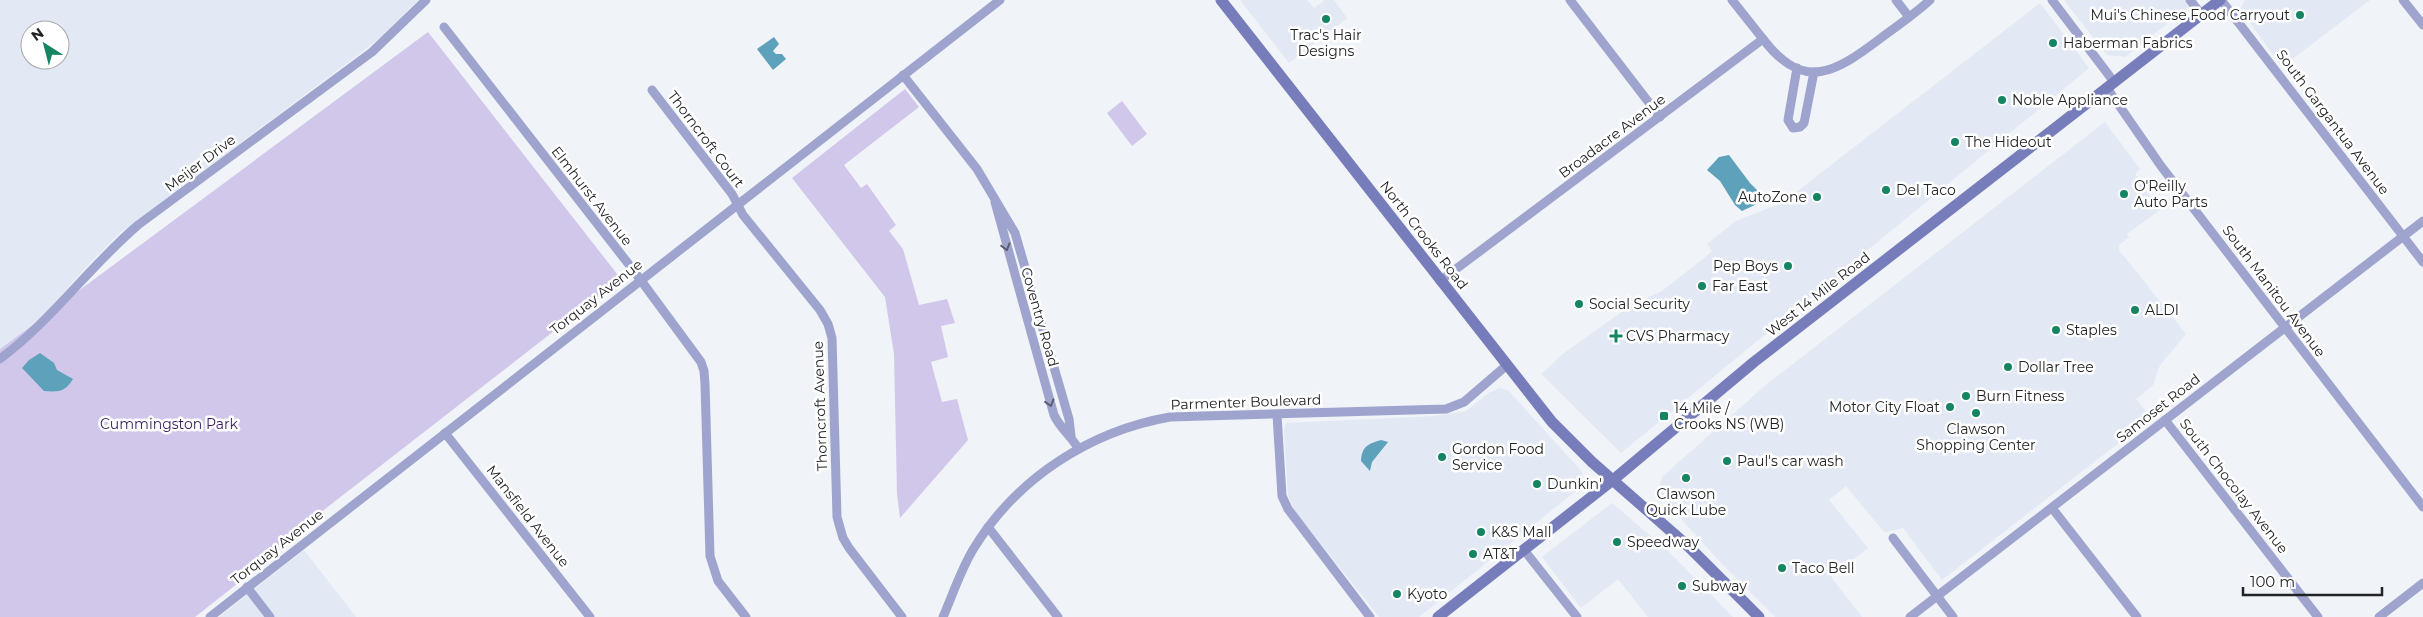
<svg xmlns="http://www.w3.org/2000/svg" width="2423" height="617" viewBox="0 0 2423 617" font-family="Montserrat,sans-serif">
<rect width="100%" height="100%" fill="#f0f3f7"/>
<g fill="#e2e9f4" fill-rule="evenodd">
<path d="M0,0h418l-34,34 -26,21 -237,177 -34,34 -44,50 -43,33zM30,30h30v30h-30z"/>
<polygon points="1240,0 1307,0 1314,8 1325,0 1334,0 1347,18 1289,63"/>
<polygon points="2064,0 2197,0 2125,57 2107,55"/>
<polygon points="2245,0 2370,0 2282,67 2240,9"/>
<polygon points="2040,3 2089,68 1621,453 1541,374 1564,353 1630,306 1662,291 1704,258 1712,251 1707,244 1736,221 1782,203"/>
<polygon points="2105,122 2140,169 2135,174 2160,210 2127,234 2129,237 2119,245 2119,250 2186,334 2160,365 2153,385 2136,399 2151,418 1942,580 1903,528 1887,532 1883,531 1846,486 1829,500 1868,548 1831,577 1862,617 1775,617 1721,563 1657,492 1663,476 1767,384"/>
<polygon points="1500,388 1508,390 1576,465 1582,472 1584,480 1582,486 1419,617 1379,617 1294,510 1288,495 1284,430 1286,423 1435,416 1466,411 1490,392"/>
<polygon points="1612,503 1665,548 1733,617 1648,617 1618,579 1581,608 1542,557"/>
<polygon points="304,550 356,617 219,617"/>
</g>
<g fill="#d1c7eb">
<polygon points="428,32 621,279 253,565 256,569 195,617 0,617 0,349"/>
<polygon points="905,89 919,107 844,165 861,188 867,184 896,225 889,231 903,249 919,305 947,299 955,323 941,326 948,357 931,362 942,402 957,399 968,440 900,518 897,494 894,354 885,297 792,178"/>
<polygon points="1122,101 1147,134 1132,146 1107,113"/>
</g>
<g fill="#5da2ba">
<polygon points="774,37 779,44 773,51 776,54 782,54 786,59 773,70 757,49"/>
<polygon points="1729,155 1750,183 1764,197 1759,203 1742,211 1735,205 1720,181 1707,170 1719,157"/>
<path d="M40,353l14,10 3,7 16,9c-8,13 -14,13 -29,12l-22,-23 7,-8z"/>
<path d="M1381,440l7,2 -16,20 -2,9 -9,-10c1,-14 6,-17 20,-21z"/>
</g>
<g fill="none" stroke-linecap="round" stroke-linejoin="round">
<g stroke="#9fa4cf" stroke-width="9">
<polyline points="1570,0 1660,117"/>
<polyline points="1732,0 1763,39"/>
<polyline points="1896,0 1909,17"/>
<polyline points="2052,0 2114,82"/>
<polyline points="2190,0 2201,14"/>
<polyline points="2221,0 2423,262"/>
<polyline points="2403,0 2423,25"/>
<polyline points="444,27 634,271 701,362 704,371 705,384 710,556 718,581 746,617"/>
<polyline points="1797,68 1788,120 1793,128 1800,127 1804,123 1814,72"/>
<polyline points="903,75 977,169 1015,233 1069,419 1071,436"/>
<polyline points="2107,88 2161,166 2423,507"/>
<polyline points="652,90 732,194 743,215 820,310 828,324 832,338 837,517 843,538 849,548 902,617"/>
<path d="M995,202l59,213c6,13 17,21 24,33"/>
<path d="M1440,281l323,-242c41,54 73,33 118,-1 16,-12 34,-24 49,-38"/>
<path d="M0,359c52,-39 89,-92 138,-134l234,-173 54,-52"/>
<polyline points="1277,415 1282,496 1288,509 1370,617"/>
<polyline points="2165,420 2318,617"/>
<polyline points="445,433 590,617"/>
<polyline points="2052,508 2137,617"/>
<polyline points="988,527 1058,617"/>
<polyline points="1893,538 1953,617"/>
<polyline points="1524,550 1577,617"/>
<polyline points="247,587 270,617"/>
<polyline points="210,617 1000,0"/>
<path d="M943,617c10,-23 18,-48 31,-69 43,-70 116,-117 196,-131l276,-8 18,-7 43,-37"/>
<polyline points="1910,617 2423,221"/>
<polyline points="2379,617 2423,583"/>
</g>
<g stroke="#777dbb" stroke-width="11">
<polyline points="1221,0 1552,422 1592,462 1689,547 1759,617"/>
<polyline points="1438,617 1613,480 1754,362 2220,0"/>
</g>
</g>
<defs><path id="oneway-chevron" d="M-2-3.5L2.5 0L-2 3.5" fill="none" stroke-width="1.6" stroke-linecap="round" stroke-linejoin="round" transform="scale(1.25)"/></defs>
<g stroke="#5a5d71">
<use href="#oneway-chevron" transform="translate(1006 247) rotate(74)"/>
<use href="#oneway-chevron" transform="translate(1050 403) rotate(73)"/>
</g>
<g fill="#148462" stroke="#fff" stroke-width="2">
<circle cx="2300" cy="15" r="5"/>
<circle cx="1326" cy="19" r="5"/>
<circle cx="2053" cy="43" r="5"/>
<circle cx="2002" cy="100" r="5"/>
<circle cx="1955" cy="142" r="5"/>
<circle cx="1886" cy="190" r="5"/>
<circle cx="2124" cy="194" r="5"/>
<circle cx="1817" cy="197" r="5"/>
<circle cx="1788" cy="266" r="5"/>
<circle cx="1702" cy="286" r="5"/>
<circle cx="1579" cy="304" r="5"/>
<circle cx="2135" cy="310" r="5"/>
<circle cx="2056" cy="330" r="5"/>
<path d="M1613.5 328.5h5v5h5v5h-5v5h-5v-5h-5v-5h5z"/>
<circle cx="2008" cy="367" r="5"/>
<circle cx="1966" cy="396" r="5"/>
<circle cx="1950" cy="407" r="5"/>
<circle cx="1976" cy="413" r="5"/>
<rect x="1659" y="411" width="10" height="10" rx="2.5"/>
<circle cx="1442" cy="457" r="5"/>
<circle cx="1727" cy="461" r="5"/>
<circle cx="1686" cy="478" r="5"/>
<circle cx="1537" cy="484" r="5"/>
<circle cx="1481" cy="532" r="5"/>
<circle cx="1617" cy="542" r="5"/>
<circle cx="1473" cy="554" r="5"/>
<circle cx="1782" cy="568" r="5"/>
<circle cx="1682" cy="586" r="5"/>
<circle cx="1397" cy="594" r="5"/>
</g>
<g text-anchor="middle" stroke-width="5" stroke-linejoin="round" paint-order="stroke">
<g font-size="14" fill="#222325" stroke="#fff" text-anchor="start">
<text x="2290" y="20" text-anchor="end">Mui's Chinese Food Carryout</text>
<text x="1326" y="40" text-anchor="middle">Trac's Hair<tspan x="1326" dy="16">Designs</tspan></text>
<text x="2063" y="48">Haberman Fabrics</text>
<text x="2012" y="105">Noble Appliance</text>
<text x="1965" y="147">The Hideout</text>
<text x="2134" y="191">O'Reilly<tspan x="2134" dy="16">Auto Parts</tspan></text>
<text x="1896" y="195">Del Taco</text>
<text x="1807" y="202" text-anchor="end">AutoZone</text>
<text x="1778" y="271" text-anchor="end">Pep Boys</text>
<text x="1712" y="291">Far East</text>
<text x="1589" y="309">Social Security</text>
<text x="2145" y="315">ALDI</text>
<text x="2066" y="335">Staples</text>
<text x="1626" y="341">CVS Pharmacy</text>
<text x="2018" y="372">Dollar Tree</text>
<text x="1976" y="401">Burn Fitness</text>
<text x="1940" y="412" text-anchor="end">Motor City Float</text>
<text x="1674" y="413">14 Mile /<tspan x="1674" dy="16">Crooks NS (WB)</tspan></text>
<text x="1976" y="434" text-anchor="middle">Clawson<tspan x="1976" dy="16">Shopping Center</tspan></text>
<text x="1452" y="454">Gordon Food<tspan x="1452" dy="16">Service</tspan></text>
<text x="1737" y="466">Paul's car wash</text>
<text x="1547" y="489">Dunkin'</text>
<text x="1686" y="499" text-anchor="middle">Clawson<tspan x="1686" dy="16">Quick Lube</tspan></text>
<text x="1491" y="537">K&amp;S Mall</text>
<text x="1627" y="547">Speedway</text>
<text x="1483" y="559">AT&amp;T</text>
<text x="1792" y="573">Taco Bell</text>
<text x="1692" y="591">Subway</text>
<text x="1407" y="599">Kyoto</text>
</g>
<g font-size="14" fill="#222325" stroke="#fff">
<text transform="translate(2333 122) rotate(53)" y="5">South Gargantua Avenue</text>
<text transform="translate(1612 136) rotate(-37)" y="5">Broadacre Avenue</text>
<text transform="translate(706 139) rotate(53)" y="5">Thorncroft Court</text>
<text transform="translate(200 163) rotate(-37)" y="5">Meijer Drive</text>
<text transform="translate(592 196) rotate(52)" y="5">Elmhurst Avenue</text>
<text transform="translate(1424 235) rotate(52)" y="5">North Crooks Road</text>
<text transform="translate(2274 291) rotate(53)" y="5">South Manitou Avenue</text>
<text transform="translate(1818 294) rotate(-38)" y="5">West 14 Mile Road</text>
<text transform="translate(596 297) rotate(-38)" y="5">Torquay Avenue</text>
<text transform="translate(1040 317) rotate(74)" y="5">Coventry Road</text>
<text transform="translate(1246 402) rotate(-2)" y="5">Parmenter Boulevard</text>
<text transform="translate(820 406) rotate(-92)" y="5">Thorncroft Avenue</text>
<text transform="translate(2158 408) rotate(-38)" y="5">Samoset Road</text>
<text transform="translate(2234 486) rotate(52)" y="5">South Chocolay Avenue</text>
<text transform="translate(528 516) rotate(52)" y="5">Mansfield Avenue</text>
<text transform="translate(277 547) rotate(-38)" y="5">Torquay Avenue</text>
</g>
<g font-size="14" fill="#371d5c" stroke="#fff">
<text x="169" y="429">Cummingston Park</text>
</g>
</g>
<g transform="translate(45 45) rotate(324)"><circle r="24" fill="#ffffff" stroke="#a7a7a8"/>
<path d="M0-4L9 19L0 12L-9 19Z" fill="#148462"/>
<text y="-8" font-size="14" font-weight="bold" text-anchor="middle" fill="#222325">N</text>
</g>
<path d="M2243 587v8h139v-8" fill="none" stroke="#222325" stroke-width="2.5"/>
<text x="2250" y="587" font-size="15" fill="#222325" stroke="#ffffff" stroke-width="4" paint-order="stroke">100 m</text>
</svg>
